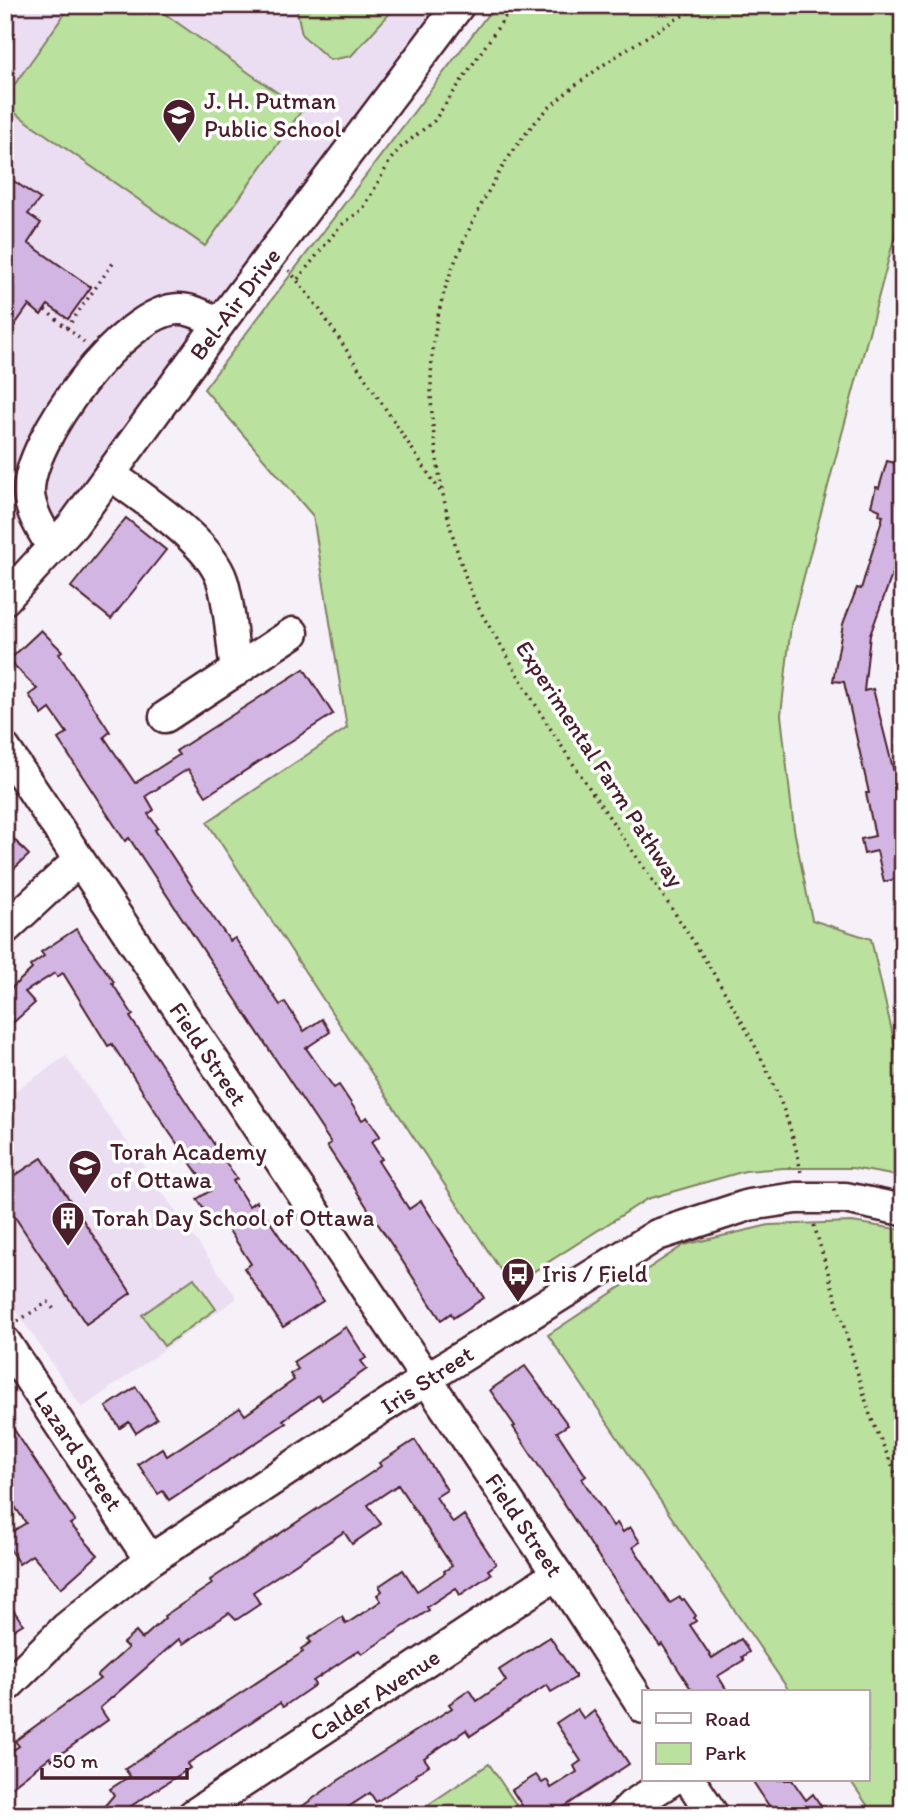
<svg xmlns="http://www.w3.org/2000/svg" width="908" height="1820" viewBox="0 0 908 1820" font-family="Itim,sans-serif">
<rect width="100%" height="100%" fill="#f6f0f9"/>
<filter id="ink" filterUnits="userSpaceOnUse"><feTurbulence type="fractalNoise" baseFrequency=".0143" numOctaves="2"/><feDisplacementMap in="SourceGraphic" scale="14" xChannelSelector="R" yChannelSelector="G"/><feConvolveMatrix kernelMatrix="1 2 1 2 8 2 1 2 1" color-interpolation-filters="sRGB"/></filter>
<g filter="url(#ink)">
<g fill="#ebdef2">
<polygon points="5,5 444,5 231,294 35,545 5,508"/>
<polygon points="66,1056 237,1298 82,1408 5,1294 5,1098"/>
</g>
<g fill="#bae19d" stroke="#828064" stroke-width="2">
<polygon points="71,5 152,5 302,110 205,246 5,106 5,98"/>
<polygon points="296,5 390,5 391,12 351,56 330,60 302,35"/>
<polygon points="495,5 903,5 903,205 791,625 781,715 794,829 812,920 871,939 903,1080 903,1177 852,1168 784,1168 745,1171 647,1199 511,1286 207,822 347,728 313,516 204,389"/>
<polygon points="852,1222 903,1230 903,1815 874,1815 850,1780 868,1780 868,1692 790,1692 548,1335 684,1245 769,1225"/>
<polygon points="194,1278 216,1309 164,1346 142,1315"/>
<polygon points="489,1764 523,1815 413,1815"/>
</g>
<g fill="#d2b5e3" stroke="#4a1f2b" stroke-width="2">
<polygon points="5,175 40,199 28,214 41,223 28,243 91,287 68,319 48,305 41,315 29,305 5,339"/>
<polygon points="887,461 903,465 903,545 870,635 864,691 873,689 903,808 903,877 884,882 877,851 864,854 861,839 875,836 866,793 869,793 844,682 833,681 843,624 857,588 861,589 883,516 879,515 880,510 871,506 876,487 879,488"/>
<polygon points="126,518 166,550 111,619 71,587"/>
<polygon points="41,630 62,651 59,654 110,732 104,737 135,783 179,755 176,751 304,669 333,714 206,796 188,769 146,796 154,810 148,814 158,828 155,830 203,903 230,941 235,938 280,1005 285,1002 304,1031 322,1019 330,1032 306,1048 334,1088 339,1085 362,1120 367,1117 380,1136 371,1142 382,1159 378,1161 409,1209 421,1201 484,1298 453,1318 451,1313 441,1320 327,1146 331,1143 129,838 125,841 58,739 67,733 50,709 42,715 29,695 37,689 9,660"/>
<polygon points="5,830 29,855 5,877"/>
<polygon points="76,929 114,982 112,983 133,1015 130,1017 237,1179 233,1181 249,1206 256,1201 323,1301 283,1327 244,1268 251,1264 219,1215 211,1220 197,1199 210,1191 167,1129 112,1044 108,1046 63,973 57,977 55,973 25,992 35,1003 14,1022 5,1014 5,994 32,969 30,966 44,956 41,952"/>
<polygon points="42,1158 131,1293 86,1324 5,1202 5,1182"/>
<polygon points="346,1327 366,1358 361,1361 367,1369 322,1400 319,1395 283,1420 286,1423 169,1500 163,1491 158,1494 138,1464 162,1448 167,1456 240,1408 245,1415 294,1380 290,1374 298,1369 293,1362"/>
<polygon points="525,1366 568,1425 557,1432 586,1476 582,1479 613,1526 617,1523 623,1532 630,1527 640,1542 633,1547 670,1603 680,1597 682,1600 684,1599 696,1616 694,1618 696,1621 690,1625 712,1658 741,1639 749,1652 742,1657 744,1660 718,1676 728,1692 693,1692 662,1644 660,1646 636,1613 513,1427 515,1426 490,1390"/>
<polygon points="136,1387 157,1419 136,1433 129,1422 120,1428 106,1407"/>
<polygon points="5,1416 75,1521 70,1524 98,1555 61,1588 32,1555 19,1564 5,1542 5,1536 26,1523 5,1492 12,1488 5,1478"/>
<polygon points="415,1440 447,1490 436,1497 453,1523 464,1515 496,1564 488,1570 491,1574 460,1595 456,1588 427,1607 429,1610 362,1654 359,1650 313,1681 315,1685 283,1707 280,1703 187,1764 190,1768 117,1815 97,1815 114,1795 110,1789 130,1776 125,1769 303,1652 301,1649 311,1642 308,1639 342,1617 346,1624 381,1601 377,1595 382,1591 379,1586 403,1570 417,1591 445,1573 444,1571 452,1566 398,1485 368,1505 381,1524 352,1544 344,1532 253,1592 260,1604 236,1620 229,1613 183,1644 179,1639 100,1708 108,1720 52,1760 50,1757 5,1792 5,1756 19,1746 15,1741 100,1679 97,1676 128,1648 123,1643 136,1632 142,1639 165,1618 164,1616 212,1584 210,1580 368,1475 381,1466 379,1463"/>
<polygon points="5,1598 23,1624 5,1635"/>
<polygon points="550,1637 575,1675 575,1678 551,1692 547,1685 470,1736 466,1730 424,1758 429,1765 416,1774 417,1776 376,1802 370,1793 336,1815 290,1815 339,1780 452,1708 449,1704 470,1690 477,1701 506,1681 499,1670"/>
<polygon points="577,1709 584,1719 594,1711 629,1764 552,1815 528,1815 512,1790 536,1775 542,1783 547,1780 551,1788 577,1772 574,1766 581,1761 556,1723"/>
<polygon points="752,1780 792,1780 806,1800 813,1794 827,1815 775,1815"/>
</g>
<g fill="none" stroke-linecap="round" stroke-linejoin="round">
<defs>
<g id="minor">
<path d="M110,474c33,25 99,67 112,106 8,24 10,65 14,91"/>
<path d="M52,547c-9,-16 -21,-33 -23,-53 -3,-52 96,-186 151,-185 12,0 30,9 39,15"/>
<polyline points="5,599 73,525 219,324 459,5"/>
<polyline points="165,717 293,633"/>
<polyline points="5,749 557,1574 644,1708"/>
<polyline points="5,929 79,860"/>
<polyline points="5,1342 150,1560"/>
<polyline points="5,1688 66,1628 150,1560 426,1379 657,1235 749,1205 796,1198 845,1198 903,1210"/>
<polyline points="690,1780 713,1815"/>
<polyline points="193,1815 557,1574"/>
<polyline points="622,1815 631,1806 672,1780"/>
</g>
</defs>
<use href="#minor" stroke="#4a1f2b" stroke-width="35"/>
<g stroke="#4a1f2b" stroke-width="3.5" stroke-dasharray="2 5" stroke-linecap="butt">
<path d="M701,5c-51,29 -105,61 -149,100 -44,40 -78,110 -100,164 -24,62 -25,125 -15,190 6,43 17,87 32,127 9,26 27,50 40,73 59,107 135,203 200,307 39,64 79,132 92,207"/>
<polyline points="289,270 320,310 440,491"/>
<polyline points="298,279 340,226 363,209 391,159 399,149 434,121 505,17 516,5"/>
<polyline points="45,310 85,343"/>
<polyline points="67,328 113,263"/>
<polyline points="814,1225 870,1415 903,1491"/>
<polyline points="18,1321 48,1302 56,1312"/>
</g>
<use href="#minor" stroke="#fff" stroke-width="30"/>
</g>
</g>
<defs>
<symbol id="school-pin" viewBox="-11 -11 22 30"><path d="M0 17L-7.5 6A9.5 9.5 0 1 1 7.5 6Z" fill="#4a1f2b" stroke="#fff"/><path d="M0-5L7-2L0 1L-7-2ZM-4 1L0 2.5L4 1V4Q0 6-4 4Z" fill="#fff"/></symbol>
<symbol id="building-pin" viewBox="-11 -11 22 30"><path d="M0 17L-7.5 6A9.5 9.5 0 1 1 7.5 6Z" fill="#4a1f2b" stroke="#fff"/><path d="M-4-6H4V6H1V3H-1V6H-4ZM-2.5-4.3h1.7v1.8h-1.7ZM.8-4.3h1.7v1.8H.8ZM-2.5-1h1.7V.8h-1.7ZM.8-1h1.7V.8H.8Z" fill="#fff"/></symbol>
<symbol id="bus-pin" viewBox="-11 -11 22 30"><path d="M0 17L-7.5 6A9.5 9.5 0 1 1 7.5 6Z" fill="#4a1f2b" stroke="#fff"/><path d="M-5-6H5V4H4V6H2V4H-2V6H-4V4H-5ZM-3.5-4V0h7V-4ZM-3.5 1.2v1.5H-2V1.2ZM2 1.2v1.5H3.5V1.2Z" fill="#fff"/></symbol>
</defs>
<g fill-rule="evenodd">
<use href="#school-pin" x="160" y="96" width="38" height="52"/>
<use href="#school-pin" x="66" y="1147" width="38" height="52"/>
<use href="#building-pin" x="49" y="1199" width="38" height="52"/>
<use href="#bus-pin" x="499" y="1255" width="38" height="52"/>
</g>
<g text-anchor="middle" stroke-width="7" stroke-linejoin="round" paint-order="stroke">
<g font-size="24" fill="#4a1f2b" stroke="#fff" text-anchor="start">
<text x="204" y="109">J. H. Putman<tspan x="204" dy="28">Public School</tspan></text>
<text x="110" y="1160">Torah Academy<tspan x="110" dy="28">of Ottawa</tspan></text>
<text x="92" y="1226">Torah Day School of Ottawa</text>
<text x="542" y="1282">Iris / Field</text>
</g>
<g font-size="24" fill="#4a1f2b" stroke="#fff">
<text transform="translate(235 304) rotate(-53)" y="8">Bel-Air Drive</text>
<text transform="translate(600 764) rotate(57)" y="8">Experimental Farm Pathway</text>
<text transform="translate(208 1054) rotate(56)" y="8">Field Street</text>
<text transform="translate(427 1380) rotate(-33)" y="8">Iris Street</text>
<text transform="translate(78 1451) rotate(56)" y="8">Lazard Street</text>
<text transform="translate(524 1525) rotate(56)" y="8">Field Street</text>
<text transform="translate(375 1695) rotate(-33)" y="8">Calder Avenue</text>
</g>
</g>
<rect width="908" height="1820" fill="none" stroke="#fff" stroke-width="28"/>
<rect x="14" y="14" width="880" height="1792" fill="none" stroke="#4a1f2b" stroke-width="2.5" filter="url(#ink)"/>
<rect x="642" y="1690" width="228" height="91" fill="#ffffff" stroke="#b7a5aa" stroke-width="2"/>
<rect x="656" y="1713" width="35" height="10" fill="#ffffff" stroke="#b7a5aa" stroke-width="2"/>
<text x="705" y="1726" font-size="21" fill="#4a1f2b">Road</text>
<rect x="656" y="1743" width="35" height="21" fill="#bae19d" stroke="#b7a5aa" stroke-width="2"/>
<text x="705" y="1760" font-size="21" fill="#4a1f2b">Park</text>
<path d="M42 1768v10h145v-10" fill="none" stroke="#4a1f2b" stroke-width="3.5"/>
<text x="52" y="1768" font-size="21" fill="#4a1f2b" stroke="#ffffff" stroke-width="5" paint-order="stroke">50 m</text>
</svg>
